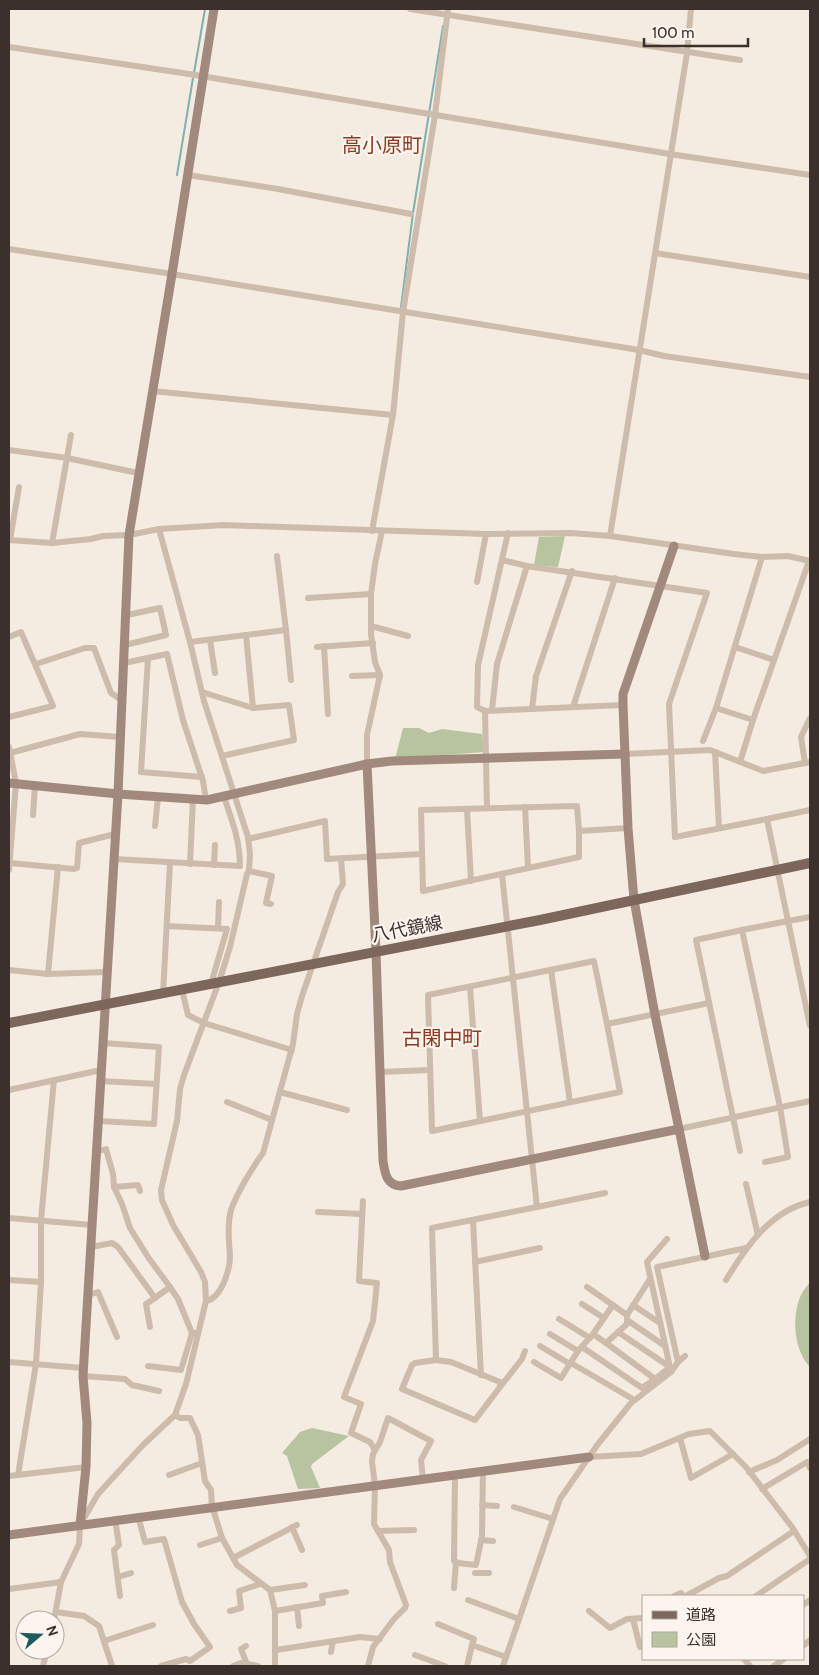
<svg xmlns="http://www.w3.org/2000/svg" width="819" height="1675" viewBox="0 0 819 1675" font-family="Cabin,'Noto Sans JP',sans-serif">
<rect width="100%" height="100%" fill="#f4ebe1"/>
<g fill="#b8c4a0">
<polygon points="565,536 558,567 534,565 539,537"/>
<polygon points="403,728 419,728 429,733 442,729 482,734 484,752 395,759"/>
<path d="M810,1282v85c-16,-17 -19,-50 -9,-72 2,-5 6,-9 9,-13z"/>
<polygon points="312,1428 349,1436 312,1464 311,1467 320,1488 298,1489 287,1456 282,1453 300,1432"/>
</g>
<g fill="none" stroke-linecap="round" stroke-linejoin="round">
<g stroke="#7fb0b2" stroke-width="2">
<polyline points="194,73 205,9"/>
<polyline points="177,175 193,78"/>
<polyline points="401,307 413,213 443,26"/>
</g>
<g stroke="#cdbbac" stroke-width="6">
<polyline points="410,9 740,60"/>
<polyline points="9,47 189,74 670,154 810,175"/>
<polyline points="188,175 278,189 411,214"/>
<polyline points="9,249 172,274 639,350 664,356 810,377"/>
<polyline points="655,253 810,277"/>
<polyline points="152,391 393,415"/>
<polyline points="9,450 67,458 138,473"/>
<polyline points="159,529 190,642 204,701 248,837 250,854 249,871 272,876 266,903 271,904"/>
<polyline points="372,531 393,415 403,312 435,115 448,9"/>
<polyline points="610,536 687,53 691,9"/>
<polyline points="9,540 52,543 91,539 103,536 129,535 159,529 223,525 486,534 571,533 610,536 734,554 762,557 788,556 810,561"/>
<polyline points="10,540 19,487"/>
<polyline points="52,543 71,435"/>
<polyline points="762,557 716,708 753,720 809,561"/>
<polyline points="502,560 527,566 707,593 669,704 675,837 767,819"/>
<polyline points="477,582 486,534"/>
<polyline points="308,598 371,594"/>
<polyline points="371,626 408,636"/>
<polyline points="286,630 291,680"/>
<polyline points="9,637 21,632 53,706 9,717"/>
<polyline points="210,640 215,673"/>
<polyline points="190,642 286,630 277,556"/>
<polyline points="125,645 166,635 160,608 127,615"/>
<polyline points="324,646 328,714"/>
<polyline points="317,647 373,643"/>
<polyline points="735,647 774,660"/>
<polyline points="148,658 141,772 202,777"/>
<polyline points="124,663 167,654 183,720 203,781 206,800"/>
<polyline points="36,664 85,648 94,648 111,693 123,701"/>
<polyline points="352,676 380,675"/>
<polyline points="202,692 253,708 246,635"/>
<polyline points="573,707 615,578"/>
<polyline points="532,709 536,676 572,571"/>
<polyline points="492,710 497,664 527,566"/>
<polyline points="485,711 477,707 478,665 508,533"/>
<polyline points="810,718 801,737 805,763 810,762"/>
<polyline points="703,741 716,708"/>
<polyline points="9,747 16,783 9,870"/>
<polyline points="715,752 719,828"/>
<polyline points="10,753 80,734 120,737"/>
<polyline points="625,754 710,750 763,771 805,763"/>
<polyline points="222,756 294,740 289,705 253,708"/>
<polyline points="740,762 753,720"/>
<polyline points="367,764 367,735 380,675 375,662 371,634 371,594 375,564 382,531"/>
<polyline points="525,807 528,868"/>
<polyline points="487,808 485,711 623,705"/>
<polyline points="467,809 471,881"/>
<polyline points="810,810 767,819 788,921 810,917"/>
<polyline points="33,815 35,786"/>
<polyline points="155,826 158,797"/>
<polyline points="579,831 577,806 421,810 423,891 579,857 579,831 628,828"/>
<polyline points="248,839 325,821 327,859 422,854"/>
<path d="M114,859l126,7c0,-25 -8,-46 -16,-69"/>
<polyline points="10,863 74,869 77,868 79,843 115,834"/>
<polyline points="190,864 193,799"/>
<polyline points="214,865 215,845"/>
<polyline points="502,874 537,1207 605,1193"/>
<polyline points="167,926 227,929 211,984"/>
<polyline points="218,928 219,902"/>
<polyline points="742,930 788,921 810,1026"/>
<polyline points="9,970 48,974 107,972"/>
<polyline points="551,970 570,1102"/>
<polyline points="48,974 58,867"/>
<polyline points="470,987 480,1121"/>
<polyline points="182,990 188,1015 204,1023 292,1050"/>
<polyline points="163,994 170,863"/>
<polyline points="607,1024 594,961 428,995 432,1131 620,1092 607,1024 709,1003"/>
<polyline points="380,1072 430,1070"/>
<polyline points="100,1081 156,1084"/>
<polyline points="9,1090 101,1070"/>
<polyline points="280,1092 347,1110"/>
<polyline points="227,1102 272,1120"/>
<polyline points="98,1121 154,1124 159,1047 103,1043"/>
<polyline points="679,1129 810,1101"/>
<polyline points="740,1151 696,940 742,930 780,1107 788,1157 765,1162"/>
<polyline points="96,1152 106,1149 113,1174 114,1187 122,1204 130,1228 148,1257 170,1287 155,1298"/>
<polyline points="746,1184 758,1235"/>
<polyline points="114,1187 138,1185 140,1191"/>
<polyline points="363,1201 359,1281 377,1283 373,1321 344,1397 361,1404 351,1433 370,1442 375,1450"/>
<polyline points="318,1212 362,1214"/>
<polyline points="9,1218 92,1225"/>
<polyline points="473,1220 481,1375"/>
<polyline points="667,1239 647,1262 671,1372"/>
<polyline points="91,1247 112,1243 118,1247 155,1298 146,1304 150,1327"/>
<polyline points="475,1262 540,1248"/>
<polyline points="9,1280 41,1282"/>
<path d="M726,1280c20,-33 44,-69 84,-78"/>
<polyline points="170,1287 178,1299 192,1333 195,1333"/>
<polyline points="587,1287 627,1315 650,1279"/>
<polyline points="88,1295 98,1292 117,1337"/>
<path d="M206,1301c15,-2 24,-31 24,-45 -1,-15 -3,-31 1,-46 6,-17 21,-42 32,-57l30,-109 4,-30 5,-18 36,-104 5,-8 -2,-25"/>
<polyline points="582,1304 604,1318"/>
<polyline points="613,1305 593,1334 606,1343 627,1324 627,1315"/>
<polyline points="633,1305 660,1323"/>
<polyline points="559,1319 590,1338"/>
<polyline points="627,1320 665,1346"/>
<polyline points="550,1334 578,1351"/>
<polyline points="606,1343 655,1379 670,1367 618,1332"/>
<polyline points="540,1346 570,1364"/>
<polyline points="582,1347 642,1388 655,1379"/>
<polygon points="436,1360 451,1362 500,1382 500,1387 475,1420 402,1389 412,1365 415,1363"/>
<polyline points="436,1360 432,1228 537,1207"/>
<polyline points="9,1362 83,1368"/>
<polyline points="534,1362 561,1378 578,1351 593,1334"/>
<polyline points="678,1362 657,1267 746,1248"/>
<polyline points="571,1363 631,1398"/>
<polyline points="148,1366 181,1370 192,1333"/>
<polyline points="83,1376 125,1379 132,1385 159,1391"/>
<polyline points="500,1387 522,1359 525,1351"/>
<polyline points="175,1415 180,1418 190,1418 198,1435 205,1481 211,1490 212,1506 222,1538 237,1565 270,1590 275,1611 275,1666"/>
<polyline points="680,1438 691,1478 733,1454"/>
<polyline points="589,1457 641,1454 689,1434 710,1431 746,1467 792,1527 810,1556"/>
<polyline points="749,1472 777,1460 810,1439"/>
<polyline points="18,1475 36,1364 41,1282 41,1220 54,1080"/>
<polyline points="169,1475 202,1463"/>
<polyline points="455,1475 454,1561 458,1563 476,1565 482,1536 483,1471"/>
<polyline points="9,1476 86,1467"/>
<polyline points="762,1489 807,1462 810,1468"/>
<polyline points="482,1505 497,1506"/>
<polyline points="514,1507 553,1519"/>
<polyline points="138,1516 145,1542 164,1539 182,1602 194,1624 210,1647 190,1661 186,1659 161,1666"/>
<polyline points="115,1519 119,1545 114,1550 120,1596"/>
<polyline points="292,1527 302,1550"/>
<polyline points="414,1530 378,1531 374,1524 375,1485 372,1462 373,1454 380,1442 388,1418 431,1441 421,1460 423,1479"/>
<polyline points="481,1540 493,1541"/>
<polyline points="200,1545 222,1538"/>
<polyline points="233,1558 297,1525"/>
<polyline points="475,1573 489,1573"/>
<polyline points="118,1577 131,1573"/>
<polyline points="454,1588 456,1562"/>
<polyline points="9,1589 61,1582"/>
<polyline points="270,1590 305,1585"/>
<polyline points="674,1596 681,1593 684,1596"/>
<polyline points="686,1596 719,1578 727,1576 794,1531"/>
<polyline points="756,1596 810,1559"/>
<polyline points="468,1600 519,1619"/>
<polyline points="803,1605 810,1600"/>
<polyline points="297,1607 299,1626"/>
<polyline points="230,1611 241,1608 239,1591 260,1584"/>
<polyline points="275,1611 323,1603 322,1596 346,1592"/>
<polyline points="589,1611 610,1628 627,1619 643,1618"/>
<polyline points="56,1612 84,1616 99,1626 112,1666"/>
<polyline points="633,1619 640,1647"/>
<polyline points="54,1620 61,1582 79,1544 80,1525 98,1494 143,1445 175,1415 186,1384 206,1301 205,1282 201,1272 173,1225 162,1200 161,1190 177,1121 180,1089 184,1075 219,982 230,947 247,874 249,871"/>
<polyline points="438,1624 474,1639 472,1645 506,1657"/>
<polyline points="104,1641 153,1625"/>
<polyline points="246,1646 241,1649 247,1664"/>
<polyline points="803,1646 810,1640"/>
<polyline points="276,1650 360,1637 380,1639"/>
<polyline points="331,1652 333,1641"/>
<polyline points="415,1655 445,1666"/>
<polyline points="744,1659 750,1666"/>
<polyline points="43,1666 47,1650"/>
<polyline points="233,1666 241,1663 258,1666"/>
<polyline points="368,1666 373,1647 394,1619 405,1608 406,1605 390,1562 389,1550 378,1531"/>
<polyline points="467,1666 472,1645"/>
<polyline points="503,1666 560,1499 598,1444 631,1403 671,1372 678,1362 685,1356"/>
<polyline points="774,1666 784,1659"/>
</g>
<g stroke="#a18a7d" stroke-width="9">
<path d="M367,764l9,188 7,209c2,12 3,24 18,25l278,-57 -24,-114 -21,-115 -6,-72 -5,-123v-11l51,-148"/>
<polyline points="9,783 118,794 207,800 367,764 392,761 625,754"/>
<polyline points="679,1129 705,1256"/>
<polyline points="80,1525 86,1467 87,1423 83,1376 118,794 129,535 172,274 214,9"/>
<path d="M9,1535c193,-26 386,-53 580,-78"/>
</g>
<polyline stroke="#7d675c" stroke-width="10" points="9,1023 540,920 810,863"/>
</g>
<g text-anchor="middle" stroke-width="4.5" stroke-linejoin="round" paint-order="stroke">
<g font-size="18" fill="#3b302b" stroke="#fbf5ee">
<text transform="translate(407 929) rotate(-11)" y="6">八代鏡線</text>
</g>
<g font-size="20" fill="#8c3b22" stroke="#fbf5ee">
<text x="382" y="152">高小原町</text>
<text x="442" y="1045">古閑中町</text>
</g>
</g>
<rect width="819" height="1675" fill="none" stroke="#3b302b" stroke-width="20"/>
<rect x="642" y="1595" width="162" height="65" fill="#fbf5ee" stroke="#aea6a0"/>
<rect x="652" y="1611" width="25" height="8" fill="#7d675c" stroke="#aea6a0"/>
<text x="686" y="1620" font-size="15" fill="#3b302b">道路</text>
<rect x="652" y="1632" width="25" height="15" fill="#b8c4a0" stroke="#aea6a0"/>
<text x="686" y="1645" font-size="15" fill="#3b302b">公園</text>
<g transform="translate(40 1635) rotate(71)"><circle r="24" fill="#fbf5ee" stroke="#aea6a0"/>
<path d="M0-4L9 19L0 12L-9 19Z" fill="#1f5a5e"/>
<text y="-8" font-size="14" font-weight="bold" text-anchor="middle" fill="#3b302b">N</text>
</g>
<path d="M644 38v8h104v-8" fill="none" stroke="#3b302b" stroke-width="2.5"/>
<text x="652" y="38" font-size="15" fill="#3b302b" stroke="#fbf5ee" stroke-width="4" paint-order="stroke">100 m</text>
</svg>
